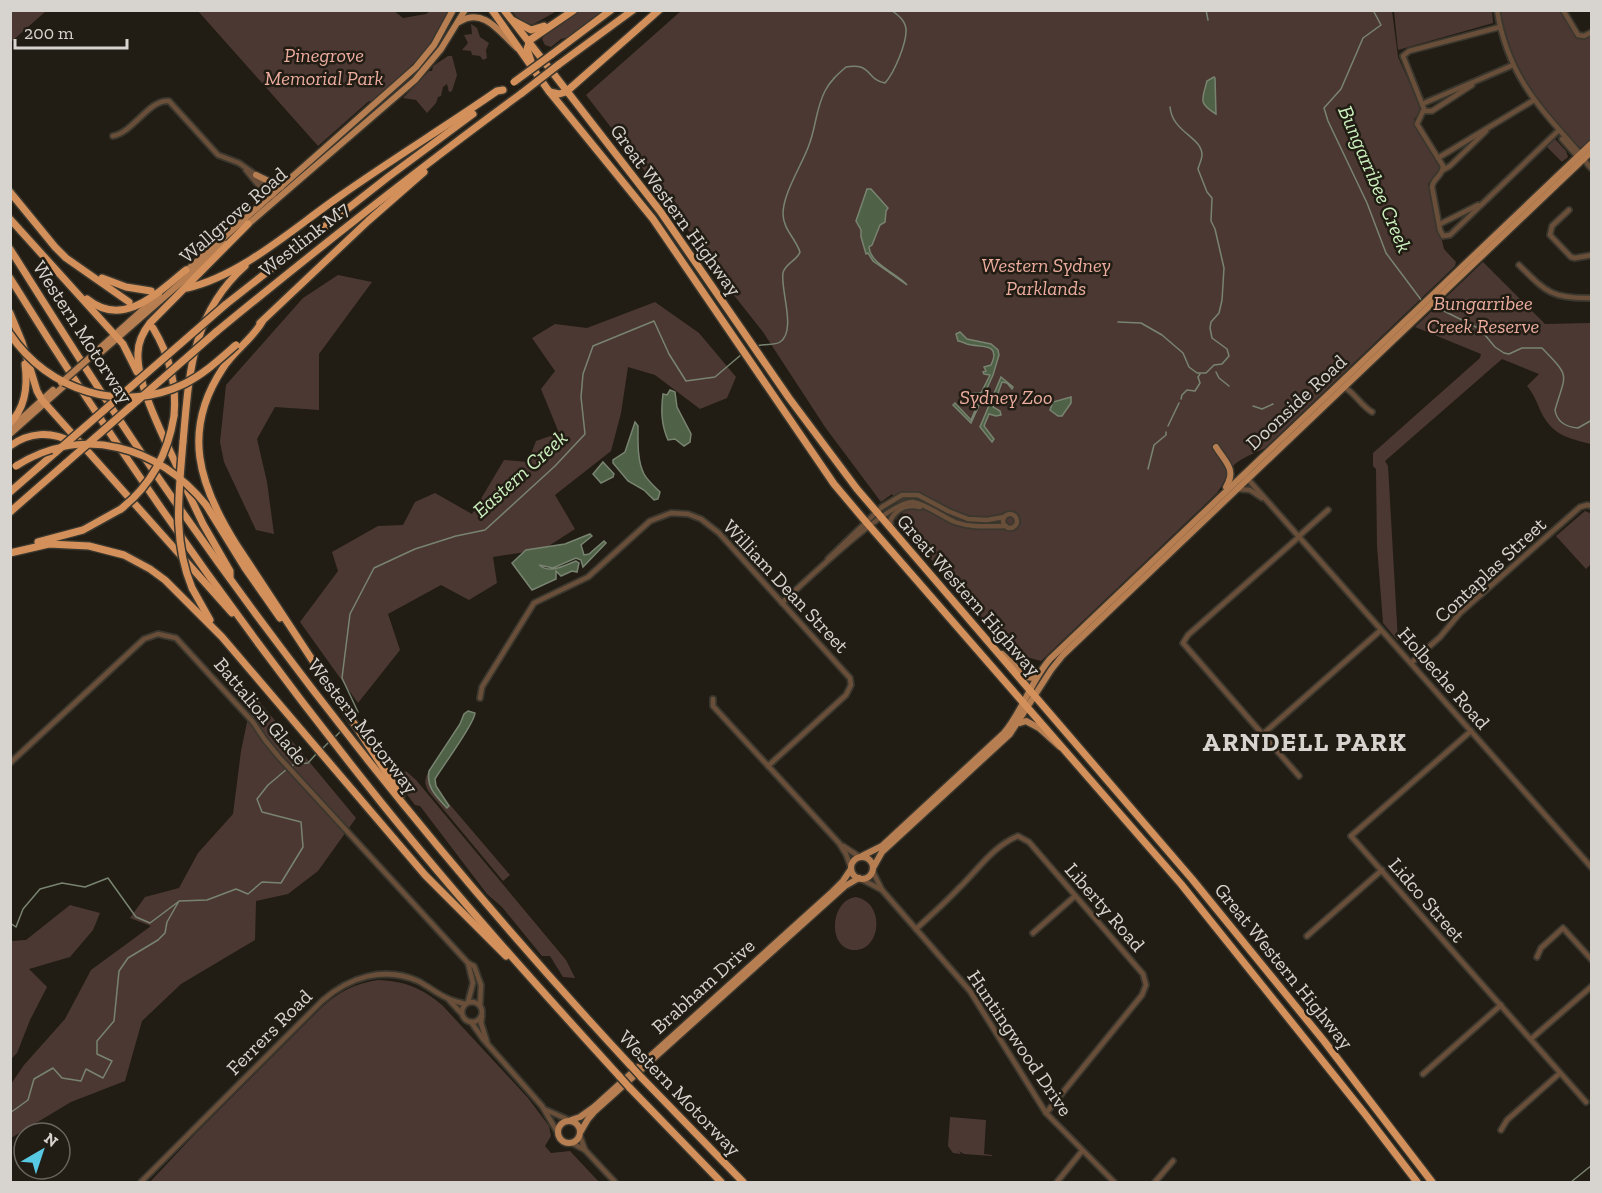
<svg xmlns="http://www.w3.org/2000/svg" width="1602" height="1193" viewBox="0 0 1602 1193" font-family="'Zilla Slab',serif">
<rect width="100%" height="100%" fill="#211d14"/>
<g fill="#4c3833">
<polygon points="11,10 46,10 46,11 11,42"/>
<polygon points="393,10 403,18 426,14 430,11 449,11 436,37 420,57 372,103 369,101 318,146 198,11"/>
<polygon points="512,11 557,11 532,25 531,28 521,23"/>
<polygon points="579,11 604,11 569,37 561,39 551,47 545,45 542,39 545,35"/>
<path d="M681,11h711l6,46 23,51 -2,6 -5,5v5l26,44 -12,16 16,65 12,13 -1,4 -190,182c-9,5 -28,11 -33,20 -6,8 -9,17 -15,25l-176,168 -22,-6 -33,-32 -90,-104 7,-6 -11,-19 -11,8 -56,-75 -62,-95 -34,-43 -59,-85 -84,-109z"/>
<polygon points="1394,11 1492,11 1493,23 1398,50"/>
<polygon points="1499,11 1560,11 1576,37 1586,38 1591,35 1591,140 1582,148 1576,147 1527,86 1512,53"/>
<polygon points="471,24 477,28 480,37 489,43 486,50 487,58 483,60 480,56 472,55 471,51 462,50 468,43 464,35 472,34"/>
<polygon points="448,56 452,56 457,75 452,91 449,92 447,84 443,87 441,96 438,97 436,103 427,113 416,100 403,98 429,71 432,71 433,66"/>
<polygon points="1555,139 1566,151 1568,157 1562,162 1547,147"/>
<path d="M1483,262l62,62 46,-1v121c-23,-6 -38,-8 -50,-32 -4,-9 -7,-18 -14,-26l12,-12 -37,-15 -117,102 3,5 10,175 -15,-18 -6,-77 -1,-77 -3,-3v-13l107,-95 1,-4 -66,-27z"/>
<polygon points="338,275 372,282 319,354 319,410 275,407 257,439 267,482 274,534 256,530 224,462 220,442 226,385 303,298"/>
<polygon points="655,302 699,333 736,377 727,398 700,409 655,375 628,367 621,413 611,451 555,495 575,529 544,549 493,557 497,583 469,600 441,585 388,614 400,650 358,703 300,622 338,571 332,552 378,526 403,525 415,502 435,493 472,514 504,460 528,462 536,441 559,433 541,389 555,371 532,338 555,324 587,328"/>
<polygon points="1585,511 1592,514 1591,564 1586,569 1556,536"/>
<polygon points="253,694 356,818 318,871 288,894 256,901 255,940 181,984 142,1021 125,1081 71,1102 11,1138 11,1084 24,1065 65,1019 91,970 151,926 130,918 145,897 179,888 198,853 233,814 241,751"/>
<polygon points="388,770 399,775 398,770 407,772 416,780 566,960 575,978 563,977 550,956 542,956 502,907 487,894 420,806 415,805"/>
<path d="M429,771l-1,8 82,96 -7,6 -74,-89c-5,-9 -5,-12 0,-21z"/>
<path d="M856,897c30,6 25,55 -3,53 -26,-2 -23,-50 3,-53z"/>
<polygon points="70,905 100,913 93,930 70,957 29,969 47,987 30,1020 17,1053 11,1059 11,941 26,940"/>
<path d="M378,980c26,1 44,8 64,25l86,93 21,28 2,10 -6,10 6,7 19,-2 29,31h-449l44,-47 128,-128c16,-15 34,-24 56,-27z"/>
<polygon points="950,1117 986,1120 984,1154 992,1155 992,1156 964,1154 959,1151 961,1154 953,1153 948,1146"/>
</g>
<g fill="#4f6247" stroke="#788470" stroke-width="1.5">
<path d="M1214,77l1,1 1,36c-18,-11 -14,-14 -9,-33z"/>
<path d="M867,189h4l17,19 -2,3 -1,11 -5,3 -8,20 -3,2c1,17 29,27 38,38l-34,-24 -5,-8 -2,1 -5,-17v-7l-5,-9z"/>
<path d="M960,332l7,7 24,5 7,6 1,5 -6,20 -22,48 -18,-18 2,-2 16,17 9,-21 -11,-3 -2,-3h14l9,-18 -6,-1 -1,-2 3,-1 -2,-4 7,-2c11,-23 -11,-17 -24,-21 -3,-1 -6,-3 -9,-3l-2,-7z"/>
<polygon points="1001,377 1013,387 1012,389 1007,383 1002,382 993,407 1000,411 1001,415 996,416 989,414 984,426 994,439 992,442 980,427"/>
<path d="M670,390l5,2 2,15 14,27 -1,8 -6,4 -9,-7 -7,1c-7,-16 -7,-30 -5,-46l4,1z"/>
<polygon points="1071,397 1071,403 1062,416 1058,416 1050,410 1053,402"/>
<path d="M635,422l3,4c0,14 -1,35 6,48 3,6 11,13 16,18l-2,7 -4,1 -10,-10 -16,-9 -15,-18v-3l12,-8z"/>
<polygon points="603,462 614,474 613,477 601,483 593,474"/>
<path d="M590,534l2,2 -11,9 3,10 5,-1 15,-13 2,2 -23,24 -2,-7 -5,-2 -23,10 -14,-3c11,9 24,1 37,-4l3,2 -2,9 -5,-1 -11,5 -5,-5v8l-24,11 -20,-27 14,-13 39,-6z"/>
<path d="M468,711l7,2c0,10 -33,54 -40,66l1,7 13,20 -2,2c-10,-11 -21,-20 -18,-37l31,-47 4,-10z"/>
</g>
<g fill="none" stroke-linecap="round" stroke-linejoin="round">
<g stroke="#788470" stroke-width="1.5">
<polyline points="1206,10 1208,20"/>
<polyline points="1373,10 1381,25 1363,38 1341,89 1324,108 1328,121 1367,203 1386,253 1422,301"/>
<path d="M1436,307l44,22 15,18 9,6 5,1 13,-6h20c29,30 24,24 13,62 2,12 11,17 23,18l14,-8"/>
<path d="M1118,322l23,1 21,12 21,18 6,14 8,6h9l8,-8 8,-1 7,-8 -2,-7 -15,-11 -2,-10 1,-6 8,-9 3,-13 2,-32 -9,-39 -4,-8 1,-23 -5,-6 -9,-23c1,-4 4,-10 4,-14 0,-18 -30,-23 -32,-48"/>
<path d="M757,346c8,-3 17,0 23,-4 17,-11 0,-53 3,-69 2,-10 14,-12 17,-21 -4,-13 -17,-23 -17,-38 0,-21 19,-49 26,-69 7,-18 7,-37 16,-54 5,-10 13,-17 21,-24 26,-5 20,13 39,16 9,-10 22,-40 21,-54 -1,-9 -8,-14 -15,-19"/>
<polyline points="1216,372 1219,378 1229,386"/>
<polyline points="1181,399 1182,395 1187,390 1195,391 1200,383 1198,377 1200,374"/>
<polyline points="1253,406 1262,409 1273,404"/>
<polyline points="1168,426 1179,403"/>
<polyline points="1148,469 1154,445 1166,435 1166,432"/>
<polyline points="354,720 358,712 342,678 350,614 374,568 415,549 456,536 485,530 555,466 585,434 581,397 583,374 593,346 654,321 669,354 686,381 715,377 742,354"/>
<polyline points="334,738 341,731"/>
<polyline points="321,750 330,741"/>
<polyline points="291,766 295,764 308,763 317,753"/>
<polyline points="10,923 16,927 23,909 40,889 62,883 85,887 108,878 136,917 150,923 178,902"/>
<polyline points="10,1113 28,1100 34,1079 53,1068 62,1078 81,1081 86,1069 103,1078 112,1061 97,1054 97,1041 114,1021 119,971 128,958 158,940 165,933 167,922 179,901 207,900 236,889 248,894 262,882 281,883 303,847 301,822 262,812 257,799 268,785 287,769"/>
<polyline points="1571,1182 1592,1165"/>
</g>
<defs>
<g id="minor">
<path d="M1497,10c10,63 40,95 80,140 5,6 9,13 15,19"/>
<polyline points="1563,10 1578,35 1584,36 1592,32"/>
<path d="M1500,27l-91,24 -6,5 21,53 -7,15 26,42c0,10 -10,12 -11,21l8,43 3,6 7,-1 108,-104"/>
<polyline points="1422,104 1513,65"/>
<polyline points="1424,111 1432,111 1472,85"/>
<path d="M113,136c21,-4 36,-37 56,-35l49,54 21,8 17,12 18,22"/>
<polyline points="1562,139 1578,157"/>
<polyline points="1438,158 1534,100"/>
<polyline points="246,170 269,198"/>
<polyline points="1443,170 1450,166 1486,131"/>
<polyline points="1569,210 1552,226 1550,235 1571,257 1575,258 1592,255"/>
<polyline points="1440,224 1478,205"/>
<path d="M1519,265c27,27 33,34 73,33"/>
<path d="M1343,387c10,3 17,18 29,25"/>
<polyline points="1246,477 1592,868"/>
<polyline points="1238,489 1250,490 1262,498"/>
<circle cx="1010" cy="521" r="7"/>
<path d="M891,527l-1,-6c6,-12 17,-17 30,-14"/>
<polyline points="1299,536 1328,510"/>
<polyline points="828,559 882,507 902,495 918,495 948,511 968,519 987,520 1004,517"/>
<path d="M782,603c19,-18 109,-104 131,-101 15,3 28,14 42,20 17,6 33,4 51,4"/>
<polyline points="1411,663 1440,637 1460,613 1580,507 1587,505 1592,506"/>
<polyline points="480,698 482,687 534,603 588,577 650,521 671,513 688,514 701,519 719,533 850,678 851,685 846,695 768,766"/>
<polyline points="713,699 713,706 839,843 846,854 851,868"/>
<polyline points="1471,731 1351,836 1586,1102"/>
<polyline points="1263,734 1381,630"/>
<polyline points="10,763 144,639 158,634 176,638 253,722 265,740 279,757 468,963 474,966 481,985 480,1006"/>
<polyline points="1299,776 1183,643 1188,635 1300,536"/>
<polyline points="843,846 860,857"/>
<polyline points="872,870 882,890 970,991 1046,1113 1114,1182"/>
<polyline points="861,879 882,890"/>
<path d="M916,929c14,-13 29,-26 42,-40 19,-18 35,-43 60,-53l11,6 114,132 3,11 -4,10 -96,118"/>
<polyline points="1033,933 1075,896"/>
<polyline points="1307,936 1382,870"/>
<polyline points="1537,957 1541,948 1563,928 1592,960"/>
<polyline points="449,1000 461,1013"/>
<circle cx="472" cy="1012" r="10"/>
<polyline points="468,1002 473,983 468,963"/>
<polyline points="482,1016 481,1023 487,1042"/>
<polyline points="471,1022 483,1039 542,1106 558,1133"/>
<polyline points="1531,1039 1592,986"/>
<polyline points="1423,1074 1501,1005"/>
<polyline points="546,1110 569,1120"/>
<polyline points="1501,1130 1507,1120 1560,1073"/>
<polyline points="580,1136 585,1150"/>
<polyline points="572,1143 585,1150 615,1182"/>
<path d="M141,1182l181,-181c27,-24 62,-35 96,-20 10,5 19,13 29,17 5,3 12,4 18,6"/>
<polyline points="1057,1182 1082,1151"/>
<polyline points="1155,1182 1173,1161"/>
</g>
<g id="major">
<path d="M459,22c25,-16 42,12 58,26"/>
<polyline points="256,175 281,187"/>
<polyline points="246,226 415,80 441,49 465,10"/>
<polyline points="185,272 416,67 434,45 453,10"/>
<polyline points="100,348 159,295"/>
<polyline points="98,355 225,244"/>
<polyline points="11,428 53,390"/>
<polyline points="10,434 64,386"/>
<path d="M1216,447c9,15 21,22 10,40"/>
<polyline points="1002,654 1026,677 1034,678 1039,674"/>
<polyline points="1020,723 1026,721 1039,728 1060,747"/>
<path d="M862,856l20,-10 122,-113c19,-23 27,-52 46,-74l542,-516"/>
<circle cx="862" cy="868" r="11"/>
<polyline points="873,868 882,852 1010,734 1051,670 1063,655 1592,151"/>
<polyline points="571,1120 580,1117 594,1107 831,893 843,881 851,869"/>
<circle cx="569" cy="1132" r="11"/>
<polyline points="581,1131 588,1119 594,1112 845,886 859,878"/>
</g>
<g id="highway">
<polyline points="492,10 548,90 653,219 834,484 866,522 1181,884 1365,1114 1417,1182"/>
<polyline points="504,10 660,211 789,398 857,489 1192,879 1324,1041 1432,1182"/>
<polyline points="514,21 531,30 544,26"/>
<polyline points="551,55 611,10"/>
<polyline points="532,64 527,49 530,40 574,10"/>
<polyline points="558,65 633,10"/>
<polyline points="550,92 559,94 566,92 659,10"/>
<polyline points="10,192 55,247 66,258 129,302"/>
<polyline points="10,219 123,344 137,372"/>
<path d="M10,249c50,79 99,158 152,234 142,205 299,400 469,583"/>
<path d="M10,278c114,184 239,360 374,528 75,93 155,182 236,271"/>
<polyline points="102,278 126,287 151,291"/>
<path d="M187,288c54,-12 108,-61 153,-92 51,-36 105,-69 157,-105l6,-1"/>
<path d="M87,299c37,30 71,-7 99,-29"/>
<polyline points="225,305 388,177 473,114"/>
<polyline points="10,313 22,342 37,391 42,400 232,613"/>
<path d="M262,322c-10,17 -28,29 -39,46 -42,63 -24,117 13,176l165,251"/>
<polyline points="260,323 368,221 424,172"/>
<path d="M153,328c17,28 24,56 21,88"/>
<path d="M216,332c100,-82 202,-163 306,-239"/>
<path d="M10,423c16,-16 18,-37 15,-59"/>
<path d="M183,442c6,-67 8,-128 62,-176"/>
<path d="M10,446c19,-14 41,-15 62,-4"/>
<path d="M180,473c-13,-30 -44,-87 -42,-120 0,-11 5,-21 12,-30l98,-99"/>
<polyline points="184,484 203,524 230,571 230,578"/>
<polyline points="10,492 56,452"/>
<polyline points="206,505 245,568 280,618"/>
<polyline points="10,512 66,463"/>
<polyline points="38,542 83,530 121,509"/>
<polyline points="10,553 49,544 89,546 124,555 150,569 165,580 222,637 425,875 506,956"/>
<polyline points="192,588 210,620"/>
<polyline points="641,1077 743,1182"/>
<polyline points="629,1087 721,1182"/>
</g>
</defs>
<use href="#minor" stroke="#3a372e" stroke-width="8"/>
<use href="#major" stroke="#3a372e" stroke-width="9"/>
<use href="#highway" stroke="#3a372e" stroke-width="10"/>
<use href="#minor" stroke="#694e39" stroke-width="4.5"/>
<use href="#major" stroke="#b67e51" stroke-width="6"/>
<use href="#highway" stroke="#d4905a" stroke-width="7"/>
<defs>
<polyline id="major-bridge" points="61,383 95,353"/>
<g id="highway-bridge">
<polyline points="514,82 551,55"/>
<polyline points="522,93 558,65"/>
<path d="M10,334c38,57 112,80 174,50 20,-10 36,-25 52,-39"/>
<path d="M183,442c-4,50 -11,98 9,146"/>
<polyline points="56,452 225,305"/>
<polyline points="66,463 216,332"/>
<path d="M16,466c66,-42 143,-20 190,39"/>
<path d="M121,509c30,-24 47,-55 53,-93"/>
<polyline points="631,1066 641,1077"/>
<polyline points="620,1077 629,1087"/>
</g>
</defs>
<use href="#major-bridge" stroke="#3a372e" stroke-width="9" stroke-linecap="butt"/>
<use href="#highway-bridge" stroke="#3a372e" stroke-width="10" stroke-linecap="butt"/>
<use href="#major-bridge" stroke="#b67e51" stroke-width="6"/>
<use href="#highway-bridge" stroke="#d4905a" stroke-width="7"/>
</g>
<g text-anchor="middle" stroke-width="5" stroke-linejoin="round" paint-order="stroke">
<g font-size="20" font-style="italic" fill="#ecac9e" stroke="#211d14">
<text x="324" y="62">Pinegrove<tspan x="324" dy="23">Memorial Park</tspan></text>
<text x="1046" y="272">Western Sydney<tspan x="1046" dy="23">Parklands</tspan></text>
<text x="1483" y="310">Bungarribee<tspan x="1483" dy="23">Creek Reserve</tspan></text>
<text x="1006" y="404">Sydney Zoo</text>
</g>
<g font-size="20" fill="#d7d4cf" stroke="#211d14">
<text transform="translate(676 210) rotate(54)" y="7">Great Western Highway</text>
<text transform="translate(233 215) rotate(-41)" y="7">Wallgrove Road</text>
<text transform="translate(304 239) rotate(-38)" y="7">Westlink M7</text>
<text transform="translate(83 332) rotate(57)" y="7">Western Motorway</text>
<text transform="translate(1296 402) rotate(-43)" y="7">Doonside Road</text>
<text transform="translate(1490 570) rotate(-43)" y="7">Contaplas Street</text>
<text transform="translate(786 586) rotate(47)" y="7">William Dean Street</text>
<text transform="translate(969 595) rotate(49)" y="7">Great Western Highway</text>
<text transform="translate(1444 678) rotate(49)" y="7">Holbeche Road</text>
<text transform="translate(261 711) rotate(50)" y="7">Battalion Glade</text>
<text transform="translate(363 726) rotate(52)" y="7">Western Motorway</text>
<text transform="translate(1427 900) rotate(49)" y="7">Lidco Street</text>
<text transform="translate(1105 907) rotate(49)" y="7">Liberty Road</text>
<text transform="translate(1284 966) rotate(51)" y="7">Great Western Highway</text>
<text transform="translate(703 986) rotate(-42)" y="7">Brabham Drive</text>
<text transform="translate(269 1032) rotate(-45)" y="7">Ferrers Road</text>
<text transform="translate(1020 1043) rotate(56)" y="7">Huntingwood Drive</text>
<text transform="translate(680 1093) rotate(46)" y="7">Western Motorway</text>
</g>
<g font-size="21" font-style="italic" fill="#ccf0bd" stroke="#211d14">
<text transform="translate(1375 179) rotate(67)" y="7">Bungarribee Creek</text>
<text transform="translate(520 474) rotate(-42)" y="7">Eastern Creek</text>
</g>
<g font-size="26" font-weight="bold" letter-spacing="1.5" fill="#d7d4cf" stroke="#211d14">
<text x="1305" y="751">ARNDELL PARK</text>
</g>
</g>
<rect width="1602" height="1193" fill="none" stroke="#d7d4cf" stroke-width="24"/>
<g transform="translate(42 1151) rotate(39)"><circle r="28" fill="#211d14" stroke="#6a665f" stroke-width="1.5"/>
<path d="M0-4.5L10 22L0 15L-10 22Z" fill="#57c9e2"/>
<text y="-9" font-size="16" font-weight="bold" text-anchor="middle" fill="#d7d4cf">N</text>
</g>
<path d="M15 39v9h112v-9" fill="none" stroke="#d7d4cf" stroke-width="3"/>
<text x="24" y="39" font-size="18" fill="#d7d4cf" stroke="#211d14" stroke-width="4.5" paint-order="stroke">200 m</text>
</svg>
